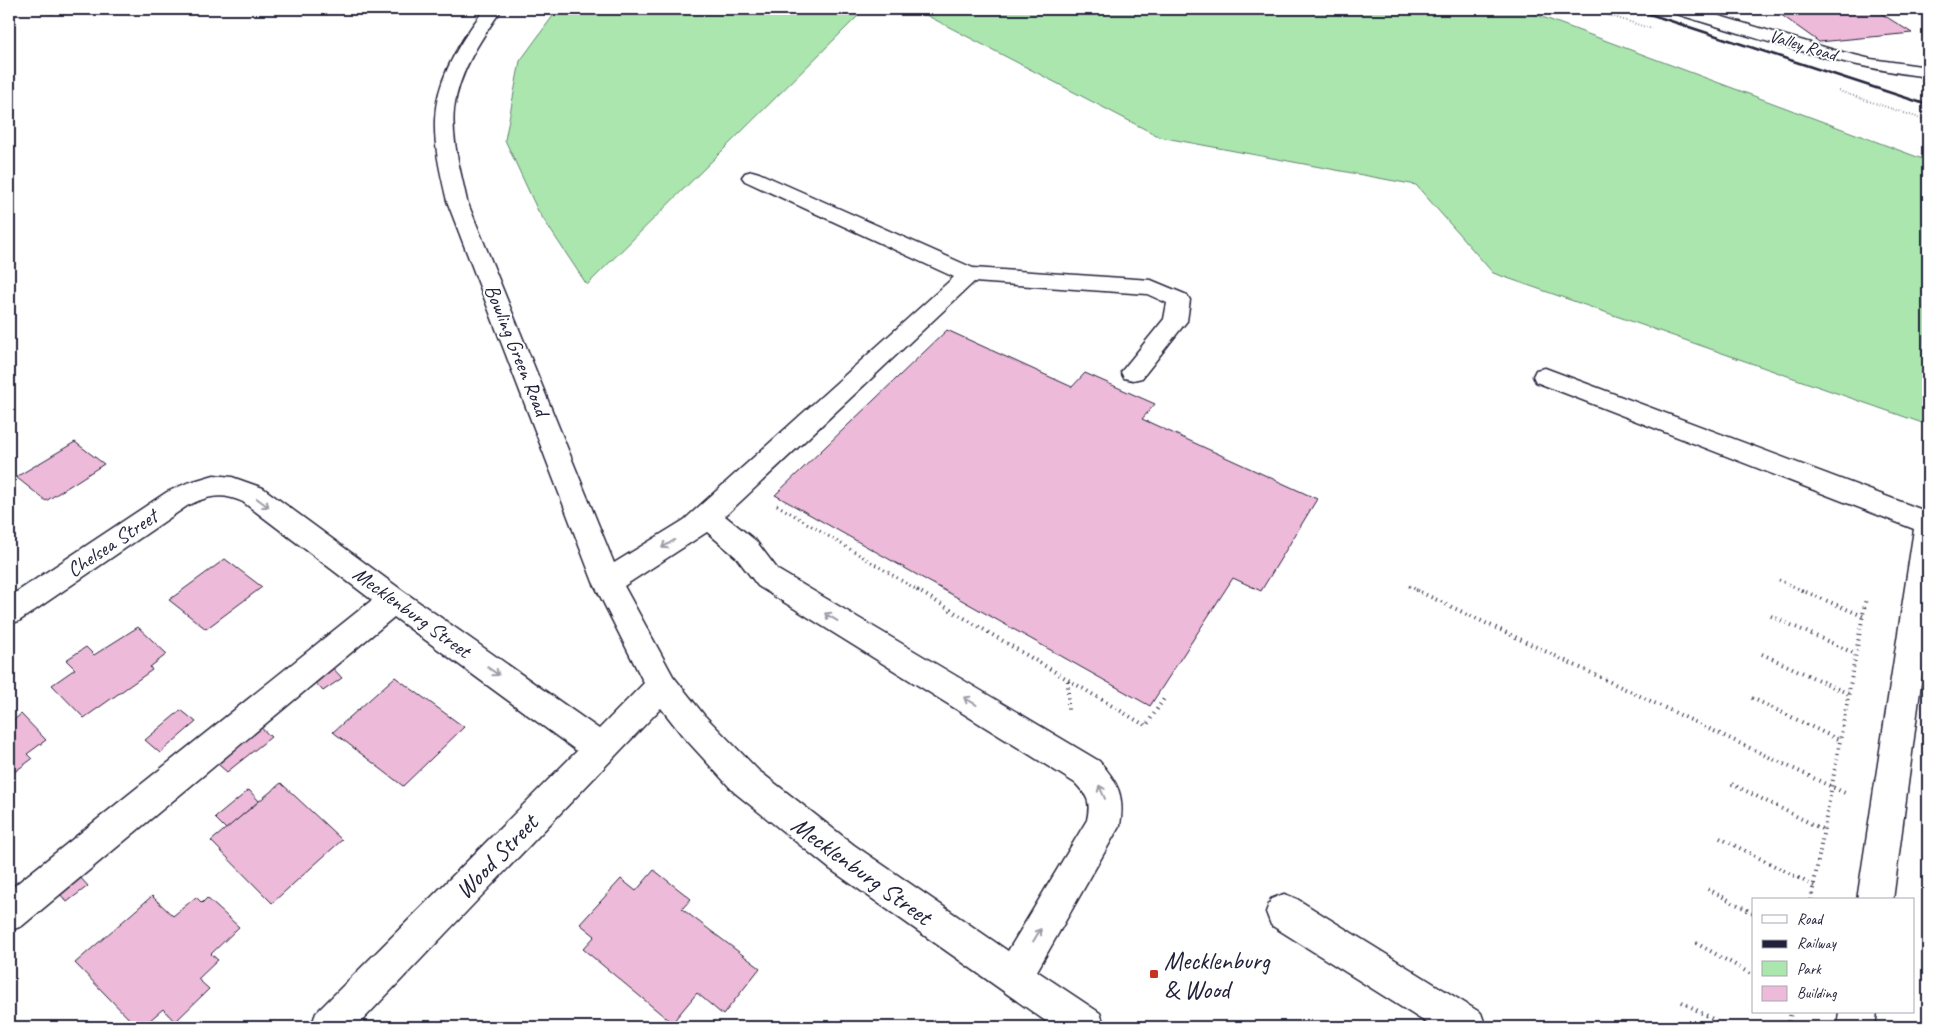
<svg xmlns="http://www.w3.org/2000/svg" width="1937" height="1036" viewBox="0 0 1937 1036" font-family="Caveat,sans-serif">
<rect width="100%" height="100%" fill="#fff"/>
<filter id="ink" filterUnits="userSpaceOnUse"><feTurbulence type="fractalNoise" baseFrequency=".02" numOctaves="2"/><feDisplacementMap in="SourceGraphic" scale="10" xChannelSelector="R" yChannelSelector="G"/><feConvolveMatrix kernelMatrix="1 2 1 2 8 2 1 2 1" color-interpolation-filters="sRGB"/></filter>
<g filter="url(#ink)">
<g fill="#aae6ad" stroke="#668474">
<polygon points="558,9 865,9 587,285 538,211 505,140 520,61"/>
<polygon points="875,9 1521,9 1928,161 1928,425 1493,273 1416,185 1160,137 926,15"/>
</g>
<g fill="#edbad9" stroke="#22223b">
<polygon points="30,9 62,9 52,14"/>
<polygon points="1773,9 1874,9 1912,33 1819,42"/>
<polygon points="947,330 1072,387 1085,373 1155,404 1142,419 1317,499 1261,591 1233,578 1150,706 775,495"/>
<polygon points="75,442 104,464 46,501 16,477"/>
<polygon points="225,559 262,587 206,629 169,600"/>
<polygon points="138,627 167,654 150,667 152,670 84,718 52,685 75,669 66,660 86,647 94,655"/>
<polygon points="331,666 342,678 323,691 312,679"/>
<polygon points="395,677 464,727 403,786 333,732"/>
<polygon points="181,710 196,722 160,753 145,740"/>
<polygon points="21,714 46,740 27,754 32,759 9,776 9,724"/>
<polygon points="256,723 271,737 227,772 212,759"/>
<polygon points="281,783 342,840 272,903 211,841"/>
<polygon points="249,790 259,801 226,829 215,818"/>
<polygon points="72,868 88,886 67,902 51,884"/>
<polygon points="654,870 691,899 682,909 760,968 723,1015 697,993 672,1023 583,949 595,936 580,924 621,879 636,891"/>
<polygon points="152,896 173,916 196,897 202,903 207,898 239,927 211,954 218,960 198,979 209,989 175,1022 163,1009 142,1027 137,1027 75,963"/>
</g>
<g fill="none" stroke-linecap="round" stroke-linejoin="round">
<defs>
<g id="minor">
<path d="M485,9h17c-21,30 -43,62 -48,100 -3,31 7,63 13,92l147,362 70,-43 270,-243 -209,-96 -3,-4 3,-4 7,-2 7,2 214,95 178,12 36,15 3,5 -3,21 -4,5 -41,52 -9,2 -9,-2 -3,-6 43,-53 3,-16 -20,-9 -173,-12 -249,234 31,25 22,29 321,191c19,21 26,36 21,64l-83,146 63,42 5,14h-51l-224,-158 -96,-77 -52,-57 -21,-27 -305,319h-45l5,-14 261,-262 -183,-134 -372,309 -13,5v-41l363,-290 -129,-98c-21,-10 -36,-6 -56,4l-168,115 -10,3v-27l158,-105 20,-9 27,-8 18,2 31,11 140,103 196,138 45,-46 -51,-101 -146,-381c-6,-26 -13,-53 -12,-81 1,-40 26,-81 50,-111zM707,532l29,25 22,29 317,197c13,14 16,18 12,37l-79,131 -154,-106 -96,-75 -54,-55 -31,-39 -49,-90z"/>
<path d="M1671,9h25l138,41 37,9 57,8v10c-87,-10 -171,-39 -255,-64z"/>
<polygon points="1919,9 1928,9 1928,14 1921,13"/>
<polygon points="1545,368 1928,512 1928,629 1893,900 1857,900 1914,529 1536,382 1533,376 1536,370"/>
<polygon points="1284,894 1297,899 1481,1013 1486,1027 1433,1027 1271,925 1266,912 1271,899"/>
<polygon points="1839,1012 1877,1012 1875,1027 1837,1027"/>
</g>
</defs>
<use href="#minor" stroke="#22223b" stroke-width="3"/>
<g stroke="#22223b" stroke-width="2" stroke-dasharray="0.5 2.5" stroke-linecap="butt">
<polyline points="1589,9 1652,29"/>
<polyline points="1839,91 1928,121"/>
</g>
<g stroke="#22223b" stroke-width="3" stroke-dasharray="1 4" stroke-linecap="butt">
<polyline points="777,505 919,591"/>
<polyline points="1779,580 1804,591"/>
<polyline points="1409,586 1419,591"/>
</g>
<g stroke="#22223b" stroke-width="4" stroke-dasharray="1 4.5" stroke-linecap="butt">
<polyline points="917,590 1146,726 1165,697"/>
<polyline points="1416,590 1847,794"/>
<polyline points="1801,590 1863,616"/>
<polyline points="1771,616 1856,654"/>
<polyline points="1762,654 1849,694"/>
<polyline points="1068,681 1068,710"/>
<polyline points="1752,698 1841,741"/>
<polyline points="1732,784 1824,830"/>
<polyline points="1720,838 1814,886"/>
<polyline points="1708,889 1753,913"/>
<polyline points="1811,900 1866,598"/>
<polyline points="1696,943 1753,975"/>
<polyline points="1682,1002 1727,1027"/>
<polyline points="1788,1027 1791,1012"/>
</g>
<use href="#minor" fill="#fff" fill-rule="evenodd"/>
<polyline stroke="#22223b" stroke-width="2.5" points="1634,9 1928,105"/>
</g>
<defs><path id="oneway-shaft" d="M-6 0H5M1.5-3L5.5 0L1.5 3" fill="none" stroke-width="1.6" stroke-linecap="round" stroke-linejoin="round" transform="scale(1.25)"/></defs>
<g stroke="#9c9ca7">
<use href="#oneway-shaft" transform="translate(263 503) rotate(37)"/>
<use href="#oneway-shaft" transform="translate(668 544) rotate(148)"/>
<use href="#oneway-shaft" transform="translate(831 617) rotate(-149)"/>
<use href="#oneway-shaft" transform="translate(493 671) rotate(35)"/>
<use href="#oneway-shaft" transform="translate(970 701) rotate(-149)"/>
<use href="#oneway-shaft" transform="translate(1102 792) rotate(-114)"/>
<use href="#oneway-shaft" transform="translate(1037 935) rotate(-59)"/>
</g>
</g>
<rect fill="#c8321e" stroke="#fff" stroke-width="2" x="1149" y="969" width="10" height="10" rx="2.5"/>
<g text-anchor="middle" stroke-width="4" stroke-linejoin="round" paint-order="stroke">
<g font-size="18" fill="#22223b" stroke="#fff">
<text transform="translate(1803 45) rotate(17)" y="6">Valley Road</text>
</g>
<g font-size="21" fill="#22223b" stroke="#fff">
<text transform="translate(517 350) rotate(68)" y="7">Bowling Green Road</text>
<text transform="translate(112 543) rotate(-34)" y="7">Chelsea Street</text>
<text transform="translate(412 612) rotate(36)" y="7">Mecklenburg Street</text>
</g>
<g font-size="25" fill="#22223b" stroke="#fff">
<text transform="translate(496 856) rotate(-46)" y="9">Wood Street</text>
<text transform="translate(862 870) rotate(36)" y="9">Mecklenburg Street</text>
</g>
<g font-size="25" fill="#22223b" stroke="#fff" text-anchor="start">
<text x="1164" y="969">Mecklenburg<tspan x="1164" dy="29">&amp; Wood</tspan></text>
</g>
</g>
<rect width="1937" height="1036" fill="none" stroke="#fff" stroke-width="30"/>
<rect x="15" y="15" width="1907" height="1006" fill="none" stroke="#22223b" stroke-width="2" filter="url(#ink)"/>
<rect x="1752" y="898" width="162" height="115" fill="#ffffff" stroke="#a7a7b1"/>
<rect x="1762" y="915" width="25" height="8" fill="#ffffff" stroke="#a7a7b1"/>
<text x="1797" y="924" font-size="15" fill="#22223b">Road</text>
<rect x="1762" y="940" width="25" height="8" fill="#22223b" stroke="#a7a7b1"/>
<text x="1797" y="948" font-size="15" fill="#22223b">Railway</text>
<rect x="1762" y="961" width="25" height="15" fill="#aae6ad" stroke="#a7a7b1"/>
<text x="1797" y="974" font-size="15" fill="#22223b">Park</text>
<rect x="1762" y="986" width="25" height="15" fill="#edbad9" stroke="#a7a7b1"/>
<text x="1797" y="998" font-size="15" fill="#22223b">Building</text>
</svg>
